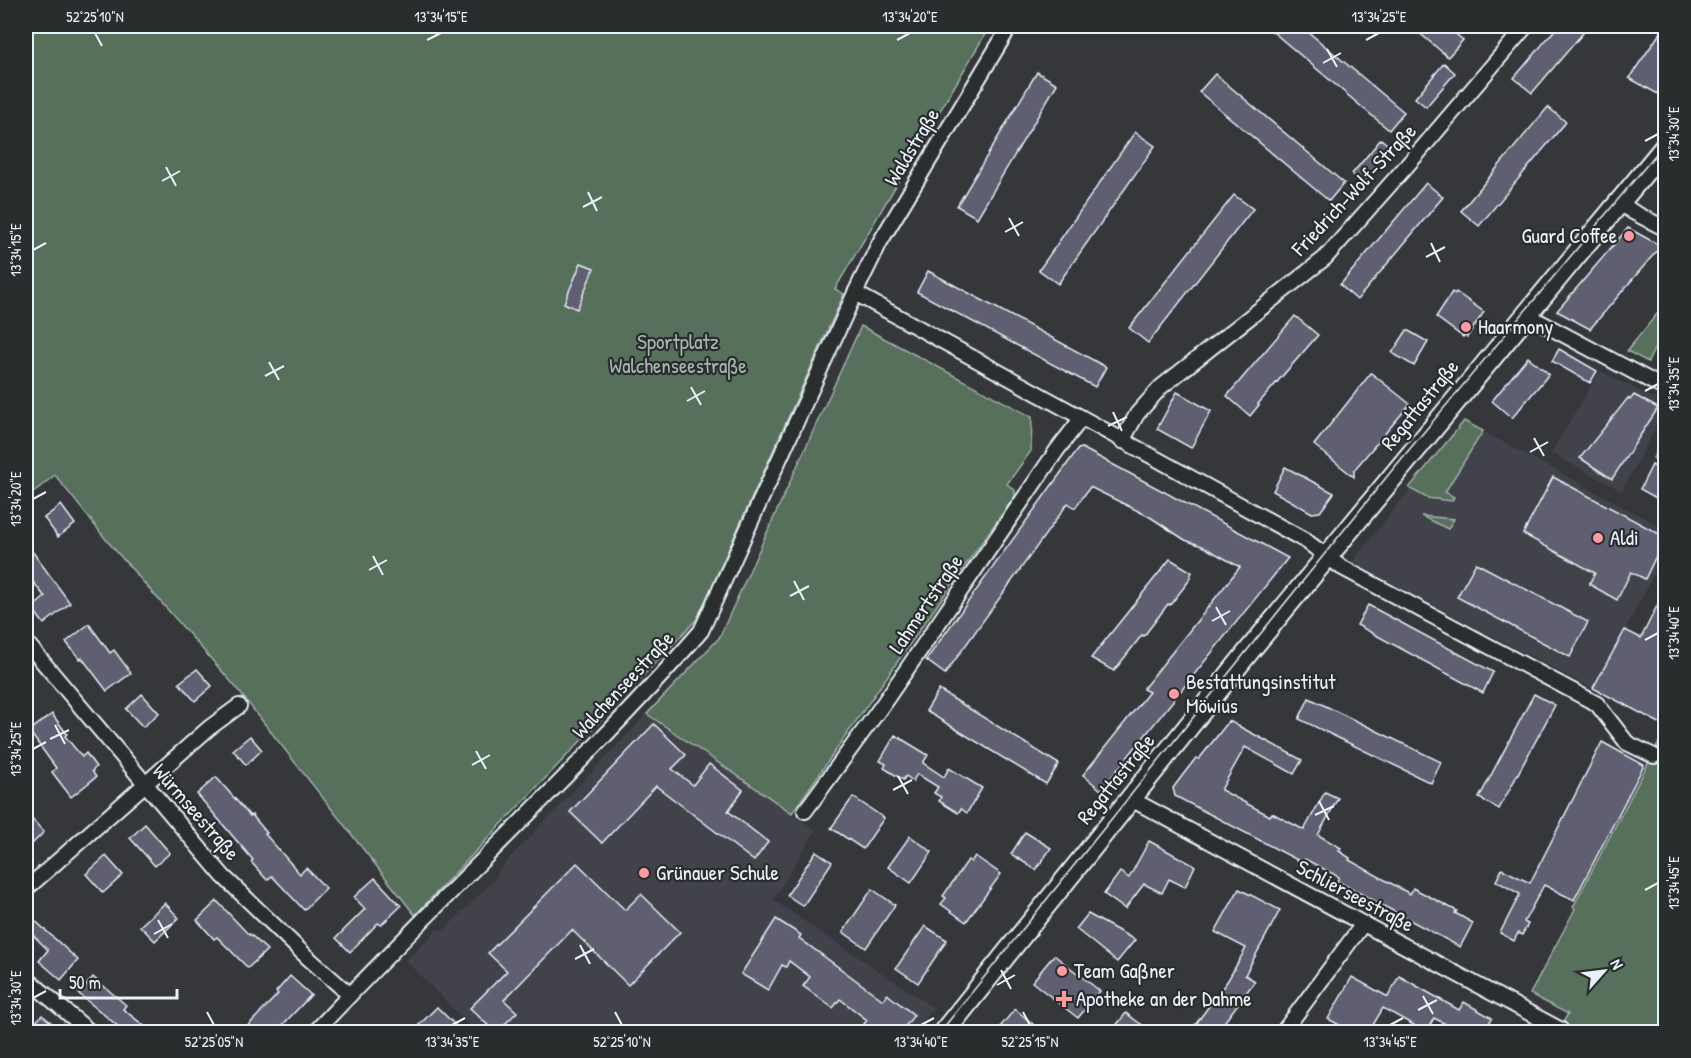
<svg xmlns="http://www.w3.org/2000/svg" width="1691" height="1058" viewBox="0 0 1691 1058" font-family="'Patrick Hand',sans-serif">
<rect width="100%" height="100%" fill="#35373b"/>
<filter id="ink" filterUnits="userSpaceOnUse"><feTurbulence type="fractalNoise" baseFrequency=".0167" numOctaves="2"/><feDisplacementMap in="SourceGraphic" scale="12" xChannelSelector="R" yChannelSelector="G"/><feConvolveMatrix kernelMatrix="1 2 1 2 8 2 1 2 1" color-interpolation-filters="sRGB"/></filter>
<g filter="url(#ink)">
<g fill="#42434b">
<polygon points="1600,371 1665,404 1665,409 1622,491 1551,453"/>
<polygon points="1464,421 1665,529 1665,553 1625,630 1665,651 1665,727 1352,562"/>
<polygon points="647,714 816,830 773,900 934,1008 915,1032 476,1032 406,961 436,930 444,930 493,881 504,864"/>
</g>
<g fill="#576f5c" stroke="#a0b0aa" stroke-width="1.5">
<polygon points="26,26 990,26 835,289 844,294 697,619 415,915 234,685 108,542 55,475 26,498"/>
<polygon points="1665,304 1665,327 1648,362 1627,351"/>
<path d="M861,326l171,91 -1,34 -24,33 8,6v6c-76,105 -149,211 -223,317l-145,-99 72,-76z"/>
<polygon points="1464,421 1483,431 1445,492 1454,497 1452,501 1427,498 1409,488"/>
<polygon points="1665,434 1666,465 1665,465 1653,458"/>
<polygon points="1421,516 1454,519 1448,529"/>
<polygon points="1665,731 1665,1032 1557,1032 1568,1014 1530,994 1575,909 1573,907"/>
</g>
<g fill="#615f71" stroke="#e8f1f8" stroke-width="1.5">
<polygon points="1266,26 1301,26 1404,112 1389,130"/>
<polygon points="1411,26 1446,26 1463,40 1448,57"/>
<polygon points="1558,26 1589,26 1532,93 1514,78"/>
<polygon points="1665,26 1665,98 1629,78"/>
<polygon points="1444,63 1455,73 1426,107 1415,98"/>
<polygon points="1037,72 1057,84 977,218 957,206"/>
<polygon points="1215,74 1344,183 1329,201 1199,92"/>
<polygon points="1548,107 1566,122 1479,226 1461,211"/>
<polygon points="1135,132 1155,146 1058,284 1039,270"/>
<polygon points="1381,139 1392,148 1363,183 1352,174"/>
<polygon points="1426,183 1443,197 1357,300 1340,285"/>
<polygon points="1234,195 1253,209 1148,343 1129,328"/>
<polygon points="1628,228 1661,246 1590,329 1557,311"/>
<polygon points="581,263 594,268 577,309 564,303"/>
<polygon points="928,271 1106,367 1095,387 917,292"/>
<polygon points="1452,292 1455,294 1456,292 1484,312 1467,337 1465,335 1463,337 1436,317"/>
<polygon points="1295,316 1318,335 1258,404 1259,405 1250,416 1227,396"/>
<polygon points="1407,330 1428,342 1414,366 1392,353"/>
<polygon points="1559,349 1597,371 1590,383 1552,361"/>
<polygon points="1528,357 1549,374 1512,418 1492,401"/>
<polygon points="1371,373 1410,404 1354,470 1354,477 1314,445"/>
<polygon points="1177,392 1211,411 1191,448 1157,429"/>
<polygon points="1634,395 1658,408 1612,479 1580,458 1628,398 1630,400"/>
<polygon points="1082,448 1288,558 1101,790 1083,775 1149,692 1143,689 1240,567 1202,546 1185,540 1150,517 1090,487 1075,508 1068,503 945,674 926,660 1078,449"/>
<polygon points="1652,465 1665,472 1665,503 1640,489"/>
<polygon points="1285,467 1334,493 1320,512 1312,513 1273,491"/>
<polygon points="1553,477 1665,537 1645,579 1631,572 1617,600 1589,584 1595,573 1523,534"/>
<polygon points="61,505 75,524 58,537 44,518"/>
<polygon points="32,551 70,603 44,624 32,608 45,597 26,573 26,556"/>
<polygon points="1170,559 1192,572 1188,582 1170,605 1168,604 1144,636 1142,635 1114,671 1091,658"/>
<polygon points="1476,563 1588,622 1570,657 1457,597"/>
<polygon points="1665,590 1665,726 1593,688 1625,630 1641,638"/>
<polygon points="1368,605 1493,672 1483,693 1357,625"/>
<polygon points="89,624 110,653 114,650 131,673 107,691 82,658 80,659 66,642"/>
<polygon points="197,669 212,686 195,701 179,683"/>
<polygon points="939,690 1059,764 1046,784 926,711"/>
<polygon points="142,694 159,713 143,727 126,709"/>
<polygon points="1534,694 1555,705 1499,809 1479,798"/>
<polygon points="1309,698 1441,762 1431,783 1299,719"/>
<polygon points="52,714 67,734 65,736 82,757 86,753 96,767 92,771 96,777 71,797 52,772 56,768 29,731"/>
<polygon points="1229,721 1302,760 1294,774 1245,747 1221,790 1270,816 1272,813 1304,830 1325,792 1338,798 1318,835 1341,848 1339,851 1350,858 1349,860 1410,894 1413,888 1457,911 1455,913 1473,923 1460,947 1337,881 1339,877 1305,859 1303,863 1175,796 1173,788 1185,772 1196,758 1199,759"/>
<polygon points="654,724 686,755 672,769 693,785 709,764 743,790 728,811 768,842 754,861 656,786 602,843 570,812"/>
<polygon points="895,735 928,755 923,763 944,777 949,768 982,788 967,813 961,809 958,813 939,801 941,797 934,793 938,787 917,774 913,781 906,776 903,780 884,768 886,764 880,761"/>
<polygon points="250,736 262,750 246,765 233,750"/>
<polygon points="1602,742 1644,765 1574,900 1544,885 1524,922 1528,924 1522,935 1518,933 1514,941 1500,933 1520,894 1496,881 1502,869 1530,883"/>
<polygon points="216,777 250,816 252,815 267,833 265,834 300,874 306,868 326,888 304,910 272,876 267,880 251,862 253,860 197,794"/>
<polygon points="853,797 884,818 863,849 831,828"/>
<polygon points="26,813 44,832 26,850"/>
<polygon points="145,824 170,853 155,866 130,838"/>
<polygon points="1025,832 1051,848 1036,870 1011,854"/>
<polygon points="910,836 932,852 911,883 888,867"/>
<polygon points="1149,841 1195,866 1185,887 1169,879 1162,893 1144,884 1125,909 1104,894 1120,872 1129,878"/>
<polygon points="816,851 832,862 803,906 787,895"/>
<polygon points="106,856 123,875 103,893 86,874"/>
<polygon points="975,856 1001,874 966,922 941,904 946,898 943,896 968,860 971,862"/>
<polygon points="577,863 625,910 641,894 680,932 628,985 572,930 504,1000 517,1012 497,1032 495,1032 470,1008 507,971 488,953"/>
<polygon points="375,878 401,906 381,925 378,923 350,952 336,938 365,909 354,897"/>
<polygon points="872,889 895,905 866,948 843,932"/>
<polygon points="1239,889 1280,910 1245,975 1255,981 1217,1032 1190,1032 1228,980 1246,948 1215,932"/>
<polygon points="217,901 249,935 250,934 267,950 248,968 217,937 214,939 197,920"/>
<polygon points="165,903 179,918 155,941 140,926"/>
<polygon points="1088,914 1135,940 1117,962 1076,929"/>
<polygon points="29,917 31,917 78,960 61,980 39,961 48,950 26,928 26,922"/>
<polygon points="776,919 801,935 799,938 883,1000 887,994 914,1015 901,1032 858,1032 867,1020 840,999 833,1008 803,986 810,977 789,961 786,967 782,965 768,990 741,974"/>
<polygon points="925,926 947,940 918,983 896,968"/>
<polygon points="1054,955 1100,991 1078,1018 1032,982"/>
<polygon points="290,976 311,995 276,1032 242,1032 278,994 276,992"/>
<polygon points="1399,976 1459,1010 1464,1002 1492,1018 1484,1032 1461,1032 1434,1018 1426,1032 1383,1008 1369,1032 1353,1032 1328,1019 1352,977 1388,997"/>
<polygon points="93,977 126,1005 123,1009 152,1032 125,1032 79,994"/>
<polygon points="437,1007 456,1026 450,1032 412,1032"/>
<polygon points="1015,1009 1033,1024 1027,1032 1007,1032 1000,1027"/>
<polygon points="1126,1013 1135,1020 1153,1032 1111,1032"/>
<polygon points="42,1015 63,1032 27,1032"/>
</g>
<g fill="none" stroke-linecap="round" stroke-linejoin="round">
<defs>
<g id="street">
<polyline points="1619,202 1633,212 1666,229"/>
<polyline points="855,293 1306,541 1341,567 1597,704 1627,743 1654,756"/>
<polyline points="1527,312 1538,321 1666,389"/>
<polyline points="1122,441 1137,414 1161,387 1325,258 1418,153 1526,26"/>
<polyline points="26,642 223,876 307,957 350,995"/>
<polyline points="1131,799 1561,1030"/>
<polyline points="805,811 881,707 1057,450 1081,419"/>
<polyline points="26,889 209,728 239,706"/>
<polyline points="26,978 90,1032"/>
<path d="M315,1032c126,-136 264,-261 386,-401l154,-338 25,-51 130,-216"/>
<polyline points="1283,1032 1363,924"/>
</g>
<polyline id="secondary" points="944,1032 1249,651 1666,146"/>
</defs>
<use href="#street" stroke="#e8f1f8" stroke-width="18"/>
<use href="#secondary" stroke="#e8f1f8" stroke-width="24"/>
<use href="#street" stroke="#2a2d2e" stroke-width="14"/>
<use href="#secondary" stroke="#2a2d2e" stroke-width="20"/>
<polyline stroke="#e8f1f8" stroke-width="1.5" points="940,1032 1393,469 1666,142"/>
</g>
</g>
<path fill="none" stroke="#e8f1f8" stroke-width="2" d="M95,33l7,13M427,40l14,-7M897,40l13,-7M1366,40l13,-7M1327,49l10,18M1323,63l18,-10M1645,141l13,-7M166,167l10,19M162,181l18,-10M588,192l9,19M583,207l19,-10M1009,218l10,18M1005,232l18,-10M1431,243l9,19M33,250l13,-7M1426,257l19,-10M269,362l10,18M265,376l19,-10M691,387l10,18M1645,391l13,-7M687,401l18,-10M1113,412l9,19M1108,426l19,-9M1534,438l10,18M1530,452l18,-10M33,499l13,-7M373,556l10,19M369,570l18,-10M794,581l10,19M790,596l19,-10M1216,607l10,18M1212,621l18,-10M1645,640l13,-7M55,725l10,19M50,739l19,-9M33,749l13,-7M476,751l10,18M472,765l18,-10M898,776l10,18M893,790l19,-10M1319,801l10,19M1315,815l19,-9M1645,890l13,-7M158,920l10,18M154,934l18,-10M580,945l10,19M575,959l19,-10M1001,970l10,19M997,985l18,-10M1423,996l10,18M33,998l13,-7M1418,1010l19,-10M207,1012l7,13M615,1012l7,13M1023,1012l7,13M452,1025l13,-7M921,1025l13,-7M1390,1025l13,-7"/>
<g fill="#ff9aa2" stroke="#2a2d2e" stroke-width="2">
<circle cx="1629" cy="236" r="6"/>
<circle cx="1466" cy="327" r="6"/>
<circle cx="1598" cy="538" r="6"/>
<circle cx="1174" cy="694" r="6"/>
<circle cx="644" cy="873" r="6"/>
<circle cx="1062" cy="971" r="6"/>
<path d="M1061 990h6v6h6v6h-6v6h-6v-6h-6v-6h6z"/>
</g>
<g text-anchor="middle" stroke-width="4.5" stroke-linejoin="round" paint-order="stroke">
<g font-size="21" fill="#e8f1f8" stroke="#2a2d2e">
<text transform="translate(912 147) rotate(-59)" y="7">Waldstraße</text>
<text transform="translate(1354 190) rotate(-47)" y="7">Friedrich-Wolf-Straße</text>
<text transform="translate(1420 405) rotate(-51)" y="7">Regattastraße</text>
<text transform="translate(926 604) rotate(-56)" y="7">Lahmertstraße</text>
<text transform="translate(623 685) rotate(-47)" y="7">Walchenseestraße</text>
<text transform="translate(1116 779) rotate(-51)" y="7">Regattastraße</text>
<text transform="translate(196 812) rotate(49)" y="7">Würmseestraße</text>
<text transform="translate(1355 896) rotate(28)" y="7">Schlierseestraße</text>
</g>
<g font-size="21" fill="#e8f1f8" stroke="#2a2d2e" text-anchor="start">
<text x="1617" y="243" text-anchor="end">Guard Coffee</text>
<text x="1478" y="334">Haarmony</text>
<text x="1610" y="545">Aldi</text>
<text x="1186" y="689">Bestattungsinstitut<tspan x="1186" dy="24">Möwius</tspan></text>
<text x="656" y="880">Grünauer Schule</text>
<text x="1074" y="978">Team Gaßner</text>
<text x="1076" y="1006">Apotheke an der Dahme</text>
</g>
<g font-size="21" fill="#a7b6b2" stroke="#2a2d2e">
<text x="678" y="349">Sportplatz<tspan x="678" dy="24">Walchenseestraße</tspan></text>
</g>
</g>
<rect width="1691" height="1058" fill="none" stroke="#2a2d2e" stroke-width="66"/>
<g transform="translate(1604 971) rotate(62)" stroke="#2a2d2e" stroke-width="4.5" paint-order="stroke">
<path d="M0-4.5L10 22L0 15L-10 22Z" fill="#e8f1f8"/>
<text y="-9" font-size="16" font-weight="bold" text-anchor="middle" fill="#e8f1f8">N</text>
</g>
<path d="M60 989v9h117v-9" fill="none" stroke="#e8f1f8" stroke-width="3"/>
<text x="69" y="989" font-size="18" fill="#e8f1f8" stroke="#2a2d2e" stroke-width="4.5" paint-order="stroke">50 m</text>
<rect x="33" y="33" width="1625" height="992" fill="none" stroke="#e8f1f8" stroke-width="2"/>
<g font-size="15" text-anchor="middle" fill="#e8f1f8">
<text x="95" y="22">52°25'10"N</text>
<text x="441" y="22">13°34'15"E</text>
<text x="910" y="22">13°34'20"E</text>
<text x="1379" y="22">13°34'25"E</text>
<text transform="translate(1674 134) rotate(-90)" y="5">13°34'30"E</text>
<text transform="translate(16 250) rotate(-90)" y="5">13°34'15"E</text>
<text transform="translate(1674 384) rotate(-90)" y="5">13°34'35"E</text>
<text transform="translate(16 499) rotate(-90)" y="5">13°34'20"E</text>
<text transform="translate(1674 633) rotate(-90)" y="5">13°34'40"E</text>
<text transform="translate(16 749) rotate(-90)" y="5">13°34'25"E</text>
<text transform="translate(1674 883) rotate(-90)" y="5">13°34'45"E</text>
<text transform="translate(16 998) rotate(-90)" y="5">13°34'30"E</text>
<text x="214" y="1047">52°25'05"N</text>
<text x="452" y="1047">13°34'35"E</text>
<text x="622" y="1047">52°25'10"N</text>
<text x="921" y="1047">13°34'40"E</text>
<text x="1030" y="1047">52°25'15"N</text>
<text x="1390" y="1047">13°34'45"E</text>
</g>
</svg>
